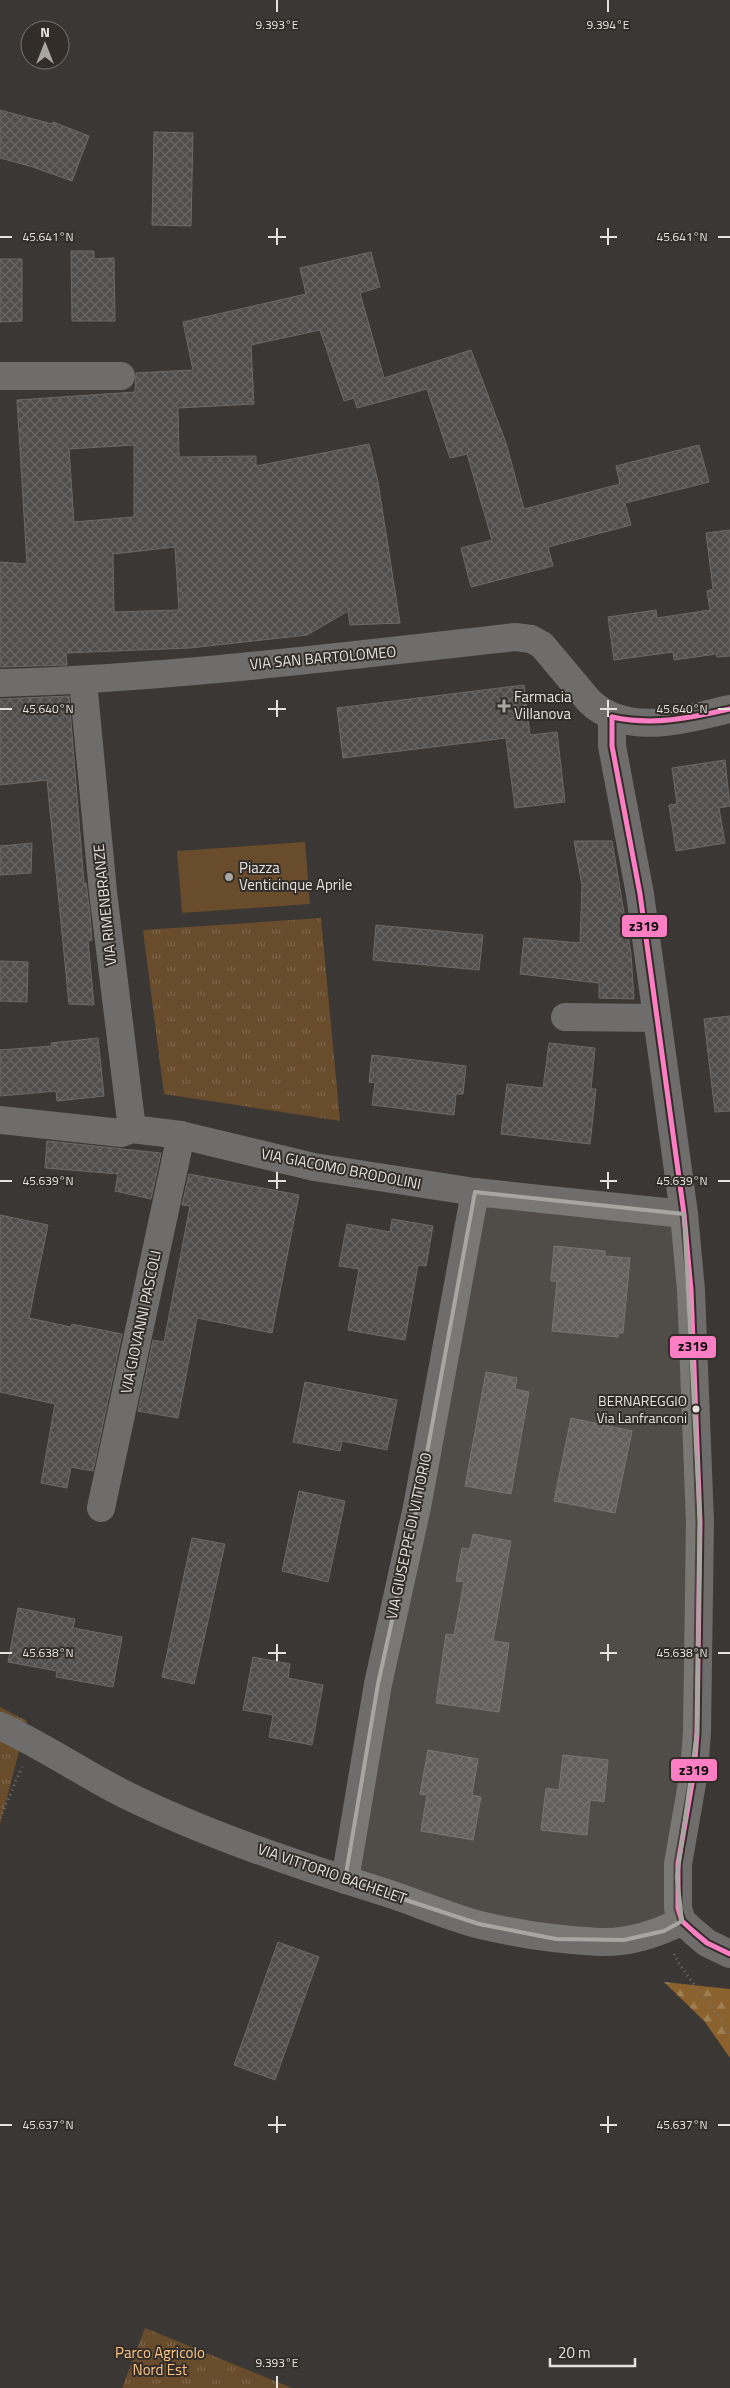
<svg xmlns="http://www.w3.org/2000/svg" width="730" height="2388" viewBox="0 0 730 2388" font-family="'Titillium Web',sans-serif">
<defs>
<pattern id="grass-tufts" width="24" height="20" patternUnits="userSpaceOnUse" patternTransform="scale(1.25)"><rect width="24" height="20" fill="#684c2c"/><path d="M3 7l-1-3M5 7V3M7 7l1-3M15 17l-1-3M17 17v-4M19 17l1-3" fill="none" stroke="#7d664a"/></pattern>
<pattern id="forest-firs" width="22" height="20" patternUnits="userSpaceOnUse" patternTransform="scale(1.25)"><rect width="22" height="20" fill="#8b612d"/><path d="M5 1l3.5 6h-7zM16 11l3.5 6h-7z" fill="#a17f55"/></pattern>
<pattern id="building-cross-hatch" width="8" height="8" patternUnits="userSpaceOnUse" patternTransform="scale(1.25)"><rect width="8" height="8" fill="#504e4c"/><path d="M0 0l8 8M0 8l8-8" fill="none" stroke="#696765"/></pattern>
</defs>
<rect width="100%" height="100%" fill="#3a3734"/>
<g fill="url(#grass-tufts)">
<polygon points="321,918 340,1121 164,1094 143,930"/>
<polygon points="0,1707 27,1721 0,1824"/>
<polygon points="145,2328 292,2388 122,2388"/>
</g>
<polygon fill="url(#forest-firs)" points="664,1982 730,1989 730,2058 705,2022"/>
<polygon fill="#684c2c" points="305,842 310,904 182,913 177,851"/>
<g fill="url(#building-cross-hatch)" stroke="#6c6967" fill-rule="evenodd">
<polygon points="0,110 52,124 53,122 89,136 72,181 33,167 0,158"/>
<polygon points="154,132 193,133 191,226 152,225"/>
<polygon points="71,251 94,251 94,259 114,258 115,321 72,321"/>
<path d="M371,252l9,35 -20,6 24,85 87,-28 35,93 18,66 96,-25 -4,-18 83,-21 10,37 -84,21 6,22 -83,22 5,19 -82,21 -10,-39 31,-8 -25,-86 -17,4 -23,-69 -70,19 -3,-10 -10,3 -24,-71 -69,15 3,59 -76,4 1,49 77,-1v10l113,-22 9,38 22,141 -50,2 -2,-14 -41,24 -117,13 -124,5 1,12 -67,2v-105l27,2 -10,-164 118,-8 1,-19 57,-3 -10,-48 123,-28 -6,-26zM134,445v72l-60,5 -5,-73zM175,547l4,63 -65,2 -1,-58z"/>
<polygon points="0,259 22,259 22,321 0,322"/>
<polygon points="730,530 730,656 717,657 716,654 674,660 673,652 614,660 608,617 656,610 657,618 710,610 707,591 713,589 706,533"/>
<polygon points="524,685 530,735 557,732 565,802 515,808 506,738 343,758 337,708"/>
<polygon points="69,696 84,883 86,883 90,914 92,940 88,941 94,1005 69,1004 47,780 0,785 0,699"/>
<polygon points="725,760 730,806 719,808 725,843 676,851 669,805 677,804 672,768"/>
<polygon points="574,841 612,841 631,954 634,999 599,998 599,983 520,974 524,938 580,943 582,885"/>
<polygon points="32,843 31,873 0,875 0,846"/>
<polygon points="376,925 483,935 479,970 373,960"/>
<polygon points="0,961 28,962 27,1002 0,1001"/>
<polygon points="730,1016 730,1111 715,1112 704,1019"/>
<polygon points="98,1038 104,1096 57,1101 56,1091 0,1096 0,1050 52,1046 51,1043"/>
<polygon points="549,1043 595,1048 591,1089 596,1089 590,1144 501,1134 507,1084 543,1088"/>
<polygon points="372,1055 466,1066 463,1094 456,1094 454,1115 372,1105 375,1083 369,1082"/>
<polygon points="47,1141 161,1153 151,1199 115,1191 118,1174 45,1168"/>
<polygon points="189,1174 299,1195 272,1333 197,1318 178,1418 138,1411 153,1340 164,1342 190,1206 182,1205"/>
<polygon points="0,1215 48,1225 29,1318 71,1327 72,1324 122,1334 93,1471 71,1467 67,1488 41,1483 55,1404 0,1392"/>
<polygon points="392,1219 433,1226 426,1266 418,1265 405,1340 348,1330 359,1269 339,1266 347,1224 390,1232"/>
<polygon points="554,1246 605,1251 605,1256 630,1258 623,1333 618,1333 618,1337 552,1331 557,1281 551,1281"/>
<polygon points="486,1372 517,1378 515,1389 529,1392 511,1494 465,1486"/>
<polygon points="305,1382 397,1400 387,1450 342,1441 340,1451 293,1442"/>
<polygon points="571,1418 632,1431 615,1513 554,1501"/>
<polygon points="299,1491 345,1501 328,1582 282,1571"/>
<polygon points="473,1534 511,1541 493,1641 509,1643 499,1712 436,1703 446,1634 454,1635 464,1582 456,1581 462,1548 470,1549"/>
<polygon points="192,1538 225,1544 194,1684 162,1677"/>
<polygon points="18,1608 75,1619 73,1628 122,1637 113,1687 56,1677 57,1671 8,1662"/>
<polygon points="253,1657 290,1664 288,1678 323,1685 312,1745 269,1737 273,1715 243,1710"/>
<polygon points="428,1750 478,1759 472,1795 481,1797 473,1840 421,1831 427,1795 420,1794"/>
<polygon points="563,1755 608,1760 604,1802 590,1800 587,1835 541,1830 546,1788 559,1790"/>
<polygon points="278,1942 319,1957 275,2080 234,2065"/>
</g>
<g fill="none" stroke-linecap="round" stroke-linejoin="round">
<g stroke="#72716f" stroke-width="3" stroke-dasharray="1 4" stroke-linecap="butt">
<polyline points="0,1818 22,1767"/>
<path d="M674,1954c15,30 43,53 56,83"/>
</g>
<g stroke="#6e6d6b" stroke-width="28">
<polyline points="0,376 121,376"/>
<polyline points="83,681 103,892 132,1129"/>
<path d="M0,683c172,-5 344,-27 515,-46l16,2 11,6 47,56c38,37 96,18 141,8"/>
<polyline points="612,717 612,746 640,894 684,1214 691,1290 700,1522 697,1733 694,1772 678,1864 678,1908 682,1921 694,1932 707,1943 730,1954"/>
<polyline points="565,1017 657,1018"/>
<polyline points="0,1120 121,1133 132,1129 181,1135 314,1167 475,1192 684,1214"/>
<polyline points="101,1508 181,1135"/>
<path d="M0,1726c42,19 81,46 122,67 85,42 178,73 268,101 30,10 59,23 90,31 38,9 79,15 119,17 28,1 58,-8 83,-21"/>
<polyline points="345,1880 378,1684 417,1507 475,1192"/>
</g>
<defs>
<g id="bus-1">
<polyline points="612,717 612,746 640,894 684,1214 691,1290 700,1522 697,1733 694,1772 678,1864 678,1908 682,1921 694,1932 707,1943 730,1954"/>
<path d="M612,717c41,9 78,1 118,-8"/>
</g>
</defs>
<use href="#bus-1" stroke="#322d28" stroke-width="9"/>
<use href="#bus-1" stroke="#fd7ec2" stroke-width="5"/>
</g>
<path fill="#a9a6a2" fill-opacity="0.2" stroke="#a9a6a2" stroke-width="4" stroke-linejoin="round" d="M475,1192l209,22 16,308 -3,211 -20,144 5,44 -18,10 -40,9 -68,-1 -77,-15 -134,-44 33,-196 39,-177z"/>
<path fill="none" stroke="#e5e2de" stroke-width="2" d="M277,0v12M608,0v12M277,228v17M608,228v17M0,237h12M268,237h18M600,237h17M718,237h12M277,700v17M608,700v17M0,709h12M268,709h18M600,709h17M718,709h12M277,1172v17M608,1172v17M0,1181h12M268,1181h18M600,1181h17M718,1181h12M277,1644v17M608,1644v17M0,1653h12M268,1653h18M600,1653h17M718,1653h12M277,2116v17M608,2116v17M0,2125h12M268,2125h18M600,2125h17M718,2125h12M277,2376v12"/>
<g fill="#a9a6a2" stroke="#322d28" stroke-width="2">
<path d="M501.5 698.5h5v5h5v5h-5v5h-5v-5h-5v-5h5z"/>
<circle cx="229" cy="877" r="5"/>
</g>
<circle fill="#e5e2de" stroke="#322d28" stroke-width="2" cx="696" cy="1409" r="4.5"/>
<g text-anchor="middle" stroke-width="4" stroke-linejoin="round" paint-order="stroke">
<g font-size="14" fill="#e5e2de" stroke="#322d28" text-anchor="end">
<text x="687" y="1406">BERNAREGGIO<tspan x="687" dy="17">Via Lanfranconi</tspan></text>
</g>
<g font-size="15" fill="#e5e2de" stroke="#322d28">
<text transform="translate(323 658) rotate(-5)" y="5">VIA SAN BARTOLOMEO</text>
<text transform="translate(105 905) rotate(-96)" y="5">VIA RIMENBRANZE</text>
<text transform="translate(341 1169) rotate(11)" y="5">VIA GIACOMO BRODOLINI</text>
<text transform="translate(141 1322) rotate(-78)" y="5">VIA GIOVANNI PASCOLI</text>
<text transform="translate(409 1536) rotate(-78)" y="5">VIA GIUSEPPE DI VITTORIO</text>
<text transform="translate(332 1874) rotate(19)" y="5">VIA VITTORIO BACHELET</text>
</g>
<g font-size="15" fill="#e5e2de" stroke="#322d28" text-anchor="start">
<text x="514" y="702">Farmacia<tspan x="514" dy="17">Villanova</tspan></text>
<text x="239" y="873">Piazza<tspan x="239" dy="17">Venticinque Aprile</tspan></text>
</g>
<g font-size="15" fill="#fec487" stroke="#322d28">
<text x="160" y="2358">Parco Agricolo<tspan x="160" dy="17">Nord Est</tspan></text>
</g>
</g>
<g font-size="12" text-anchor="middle" fill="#e5e2de" stroke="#322d28" stroke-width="4" stroke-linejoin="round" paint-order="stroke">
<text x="277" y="29">9.393°E</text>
<text x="608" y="29">9.394°E</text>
<text x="48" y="241">45.641°N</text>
<text x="682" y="241">45.641°N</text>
<text x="48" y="713">45.640°N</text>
<text x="682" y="713">45.640°N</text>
<text x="48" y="1185">45.639°N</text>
<text x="682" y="1185">45.639°N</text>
<text x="48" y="1657">45.638°N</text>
<text x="682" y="1657">45.638°N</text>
<text x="48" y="2129">45.637°N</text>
<text x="682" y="2129">45.637°N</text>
<text x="277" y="2367">9.393°E</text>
</g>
<g stroke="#322d28" stroke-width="2">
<rect x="621" y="914" width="47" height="24" rx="5" fill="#fd7ec2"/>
<rect x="669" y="1335" width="48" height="24" rx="5" fill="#fd7ec2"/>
<rect x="670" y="1758" width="48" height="24" rx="5" fill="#fd7ec2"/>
</g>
<g font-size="14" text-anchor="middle" font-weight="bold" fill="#111">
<text x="644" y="931">z319</text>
<text x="693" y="1351">z319</text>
<text x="694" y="1775">z319</text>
</g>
<g transform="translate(45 45)"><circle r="24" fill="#322d28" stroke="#7a7571"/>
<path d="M0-4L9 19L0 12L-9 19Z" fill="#a9a6a2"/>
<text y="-8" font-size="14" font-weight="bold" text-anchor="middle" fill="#e5e2de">N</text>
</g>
<path d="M550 2358v8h85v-8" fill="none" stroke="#e5e2de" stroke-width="2.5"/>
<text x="558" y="2358" font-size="15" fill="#e5e2de" stroke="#322d28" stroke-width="4" paint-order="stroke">20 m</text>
</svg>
